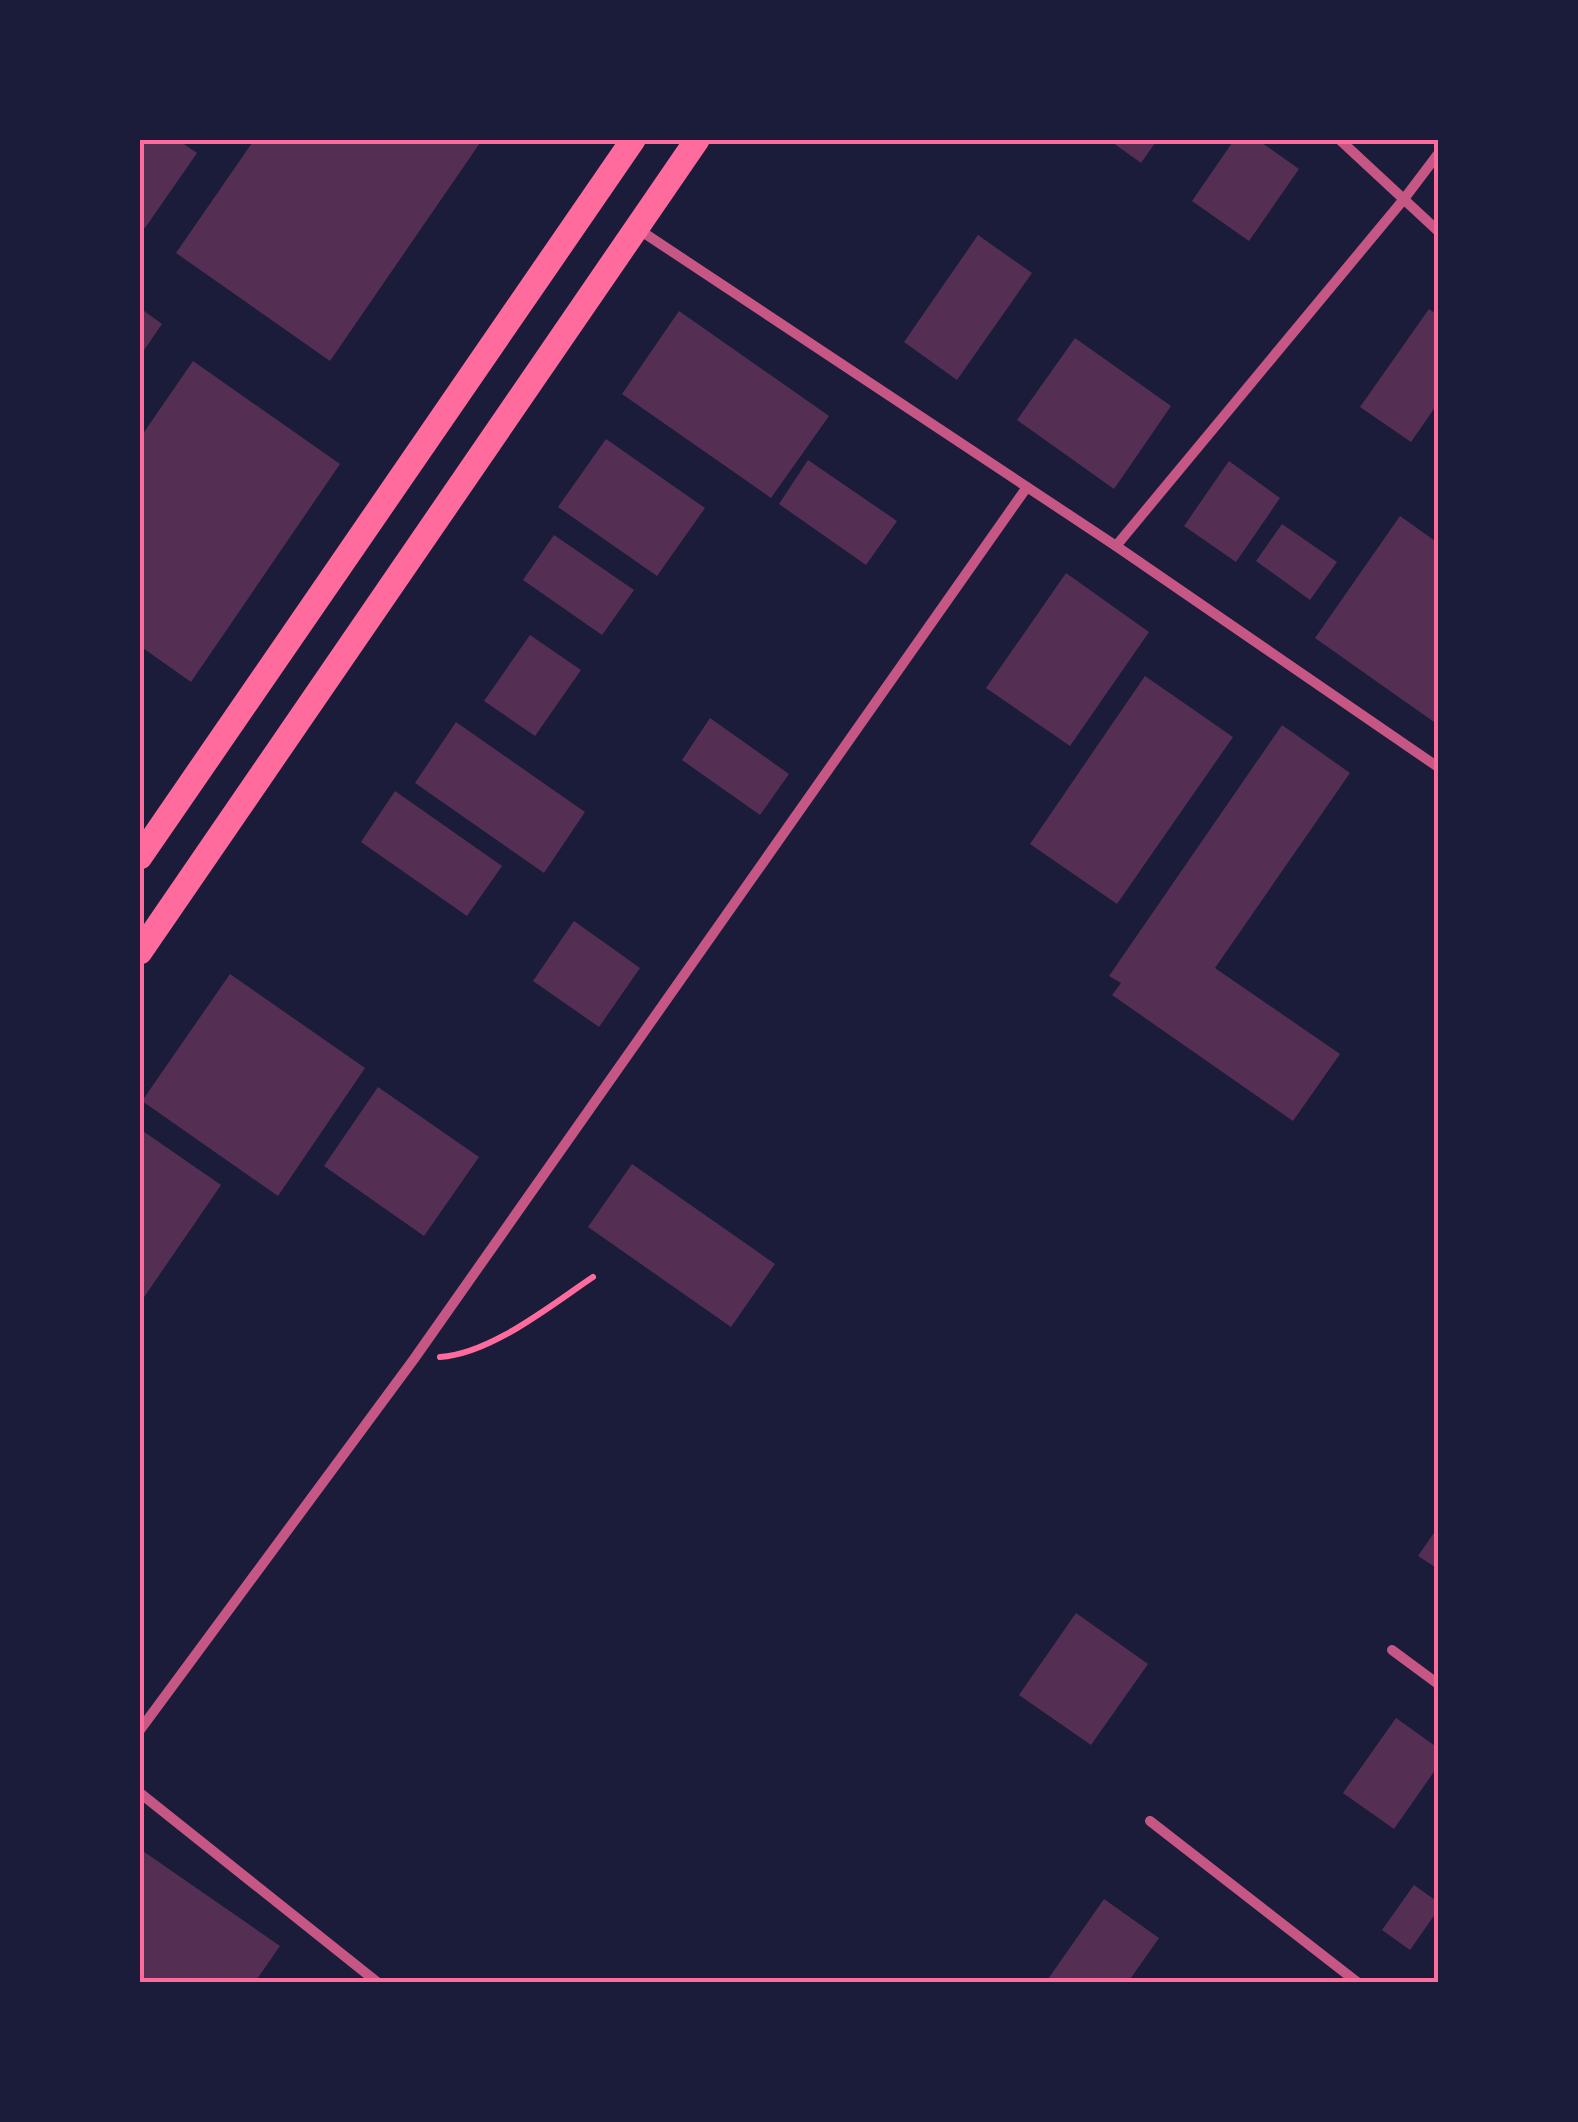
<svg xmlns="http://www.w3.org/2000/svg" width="1578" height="2122" viewBox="0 0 1578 2122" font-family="Figtree,sans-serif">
<rect width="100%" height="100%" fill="#1b1b3a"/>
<g fill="#542f53">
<polygon points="140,140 178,140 197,153 145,228 140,225"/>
<polygon points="254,140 482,140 330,361 176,253"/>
<polygon points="1109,140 1157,140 1141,163"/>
<polygon points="1234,140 1258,140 1299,169 1249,241 1192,201"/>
<polygon points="978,235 1032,273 957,380 904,342"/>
<polygon points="140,308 162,324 140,356"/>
<polygon points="1429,309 1438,315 1438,403 1411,442 1360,407"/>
<polygon points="679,311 829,416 771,498 622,394"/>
<polygon points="1075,338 1171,406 1114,489 1017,420"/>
<polygon points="193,361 340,464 191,682 140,646 140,438"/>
<polygon points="606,439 705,508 657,576 558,507"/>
<polygon points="808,460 897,521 866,565 779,504"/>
<polygon points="1229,461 1280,498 1236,562 1184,526"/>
<polygon points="1400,516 1438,543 1438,715 1434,722 1315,638"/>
<polygon points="1282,524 1337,562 1310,600 1256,561"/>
<polygon points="554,535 634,590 602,635 523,580"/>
<polygon points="1066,573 1149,632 1070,746 986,688"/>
<polygon points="530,635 581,670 535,736 484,701"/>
<polygon points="1145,676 1233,737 1117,904 1030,844"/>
<polygon points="710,718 789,774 760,815 682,760"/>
<polygon points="456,722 585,812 544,873 415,783"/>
<polygon points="1282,725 1350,773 1215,968 1340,1054 1293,1121 1112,995 1121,983 1109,976"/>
<polygon points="395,791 502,866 467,916 361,842"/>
<polygon points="574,921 640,968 599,1027 533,981"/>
<polygon points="230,974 365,1068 278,1196 142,1101"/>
<polygon points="378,1087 479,1157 424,1236 324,1166"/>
<polygon points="140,1129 221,1185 140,1303"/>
<polygon points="632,1164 775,1264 731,1327 588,1227"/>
<polygon points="1438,1527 1438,1569 1418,1556"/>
<polygon points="1076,1613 1148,1664 1091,1745 1019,1695"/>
<polygon points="1396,1718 1438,1748 1438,1766 1394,1829 1343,1793"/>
<polygon points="140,1849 280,1946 255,1982 140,1982"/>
<polygon points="1414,1885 1438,1902 1438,1910 1410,1950 1382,1930"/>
<polygon points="1104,1899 1159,1938 1128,1982 1046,1982"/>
</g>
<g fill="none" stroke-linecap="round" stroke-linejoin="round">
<path stroke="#ff6b9d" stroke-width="6" d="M440,1357c51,-3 111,-52 153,-80"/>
<g stroke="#c65784" stroke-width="10">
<polyline points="1340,140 1438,231"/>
<polyline points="638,229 1116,546 1438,767"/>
<polyline points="1116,546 1404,199 1438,154"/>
<polyline points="1392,1650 1438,1684"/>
<polyline points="140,1730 414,1359 1027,487"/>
<polyline points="140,1793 377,1982"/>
<polyline points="1150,1821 1357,1982"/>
</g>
<g stroke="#ff6b9d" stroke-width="25">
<polyline points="140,857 633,140"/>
<polyline points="140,952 697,140"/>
</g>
</g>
<rect width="1578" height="2122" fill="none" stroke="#1b1b3a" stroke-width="285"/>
<rect x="142" y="142" width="1294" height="1838" fill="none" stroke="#ff6b9d" stroke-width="4"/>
</svg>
